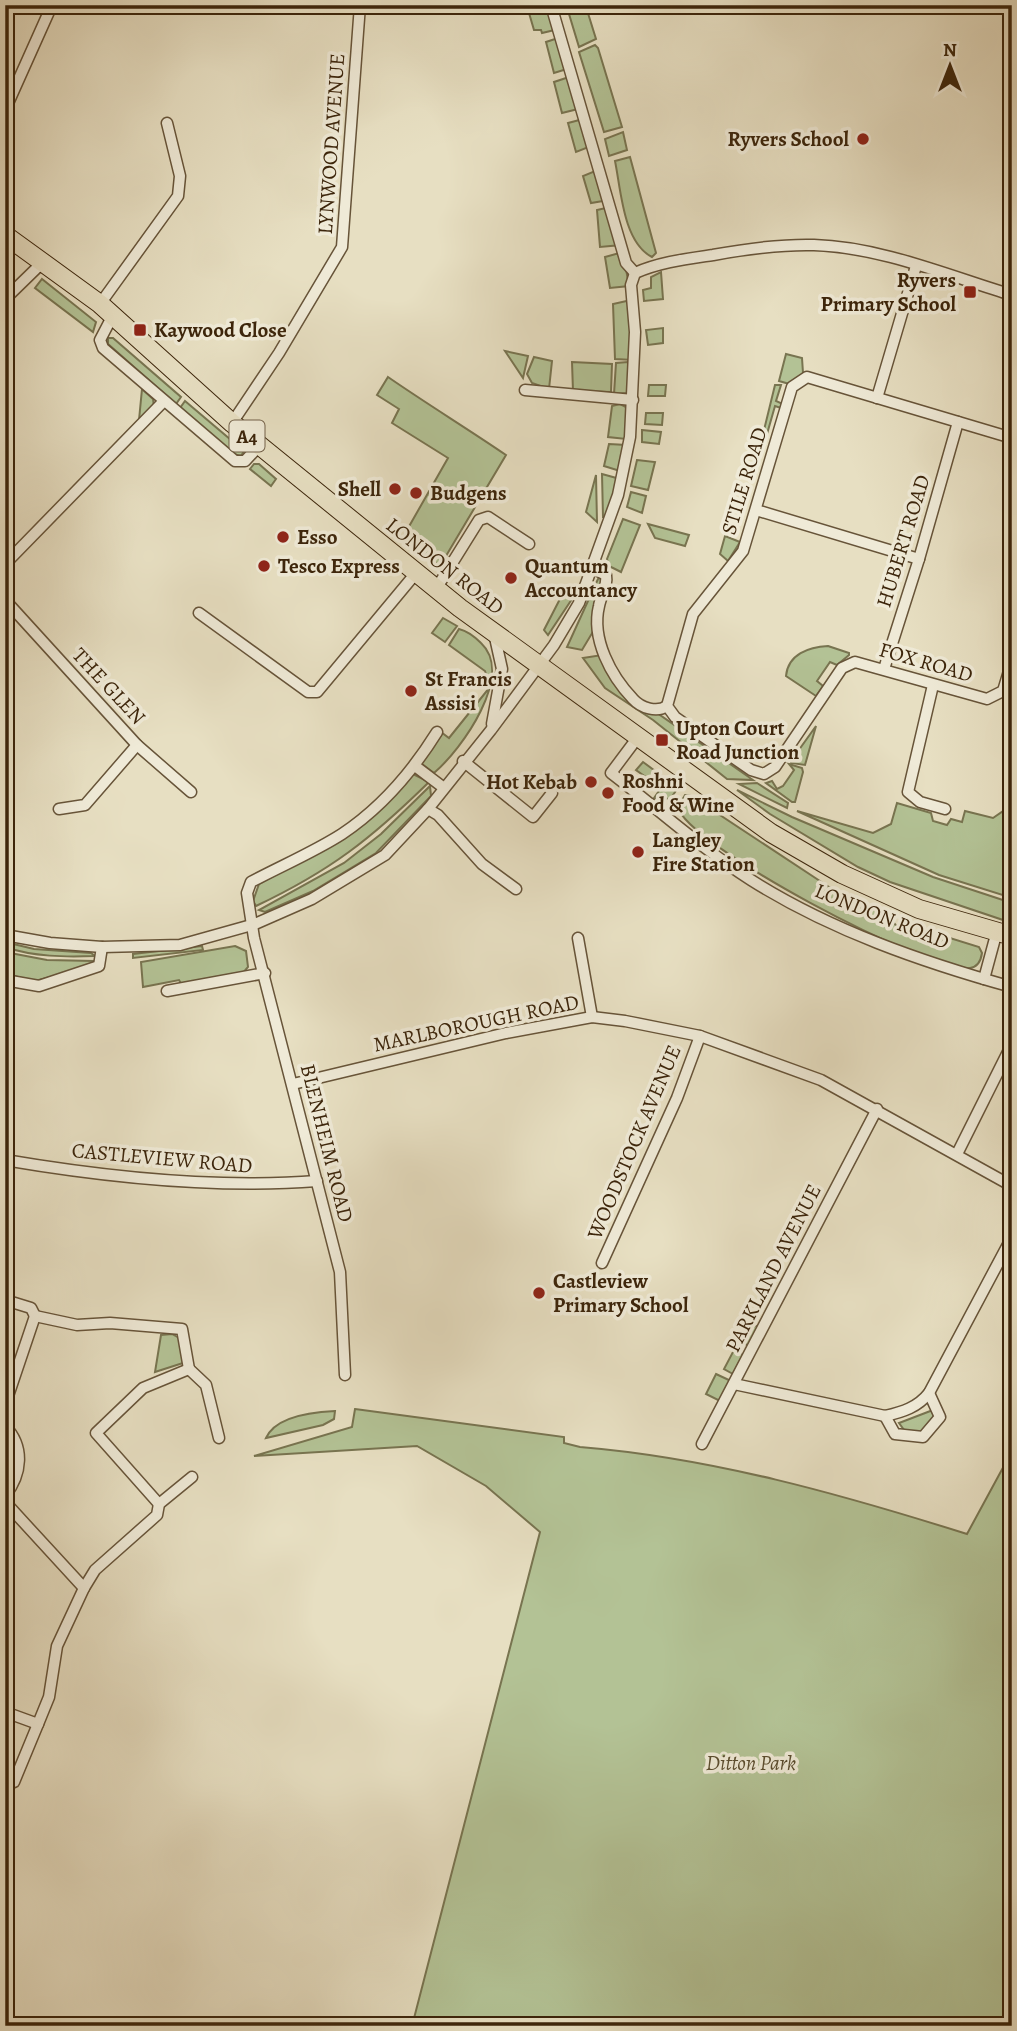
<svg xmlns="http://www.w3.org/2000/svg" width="1017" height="2031" viewBox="0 0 1017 2031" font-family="Alegreya,serif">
<rect width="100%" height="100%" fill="#e7dfc2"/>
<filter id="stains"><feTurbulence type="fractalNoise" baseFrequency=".00286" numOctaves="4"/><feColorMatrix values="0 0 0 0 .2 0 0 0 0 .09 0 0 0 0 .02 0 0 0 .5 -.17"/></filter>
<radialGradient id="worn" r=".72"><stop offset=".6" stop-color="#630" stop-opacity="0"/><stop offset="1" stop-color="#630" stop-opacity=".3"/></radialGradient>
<g fill="#b3c295" stroke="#787450" stroke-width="2">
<polygon points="539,5 553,5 559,29 542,33 541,30 534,30 529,13 539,11"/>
<polygon points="587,10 596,39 579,47 569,14"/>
<polygon points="561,37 570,68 554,73 546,42"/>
<polygon points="595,45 598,48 622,127 604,132 579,52"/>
<polygon points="572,76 582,108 562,113 554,82"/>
<polygon points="587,118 594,145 576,152 568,123"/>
<polygon points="623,132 627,150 609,156 605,139"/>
<path d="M630,157l26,96 -4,4c-29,-15 -31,-67 -37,-96z"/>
<polygon points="600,169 609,200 591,203 583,176"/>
<polygon points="610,207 621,245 600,247 597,210"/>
<polygon points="623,252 629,286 610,288 605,257"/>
<polygon points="661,272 663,299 644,301 643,290 651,288 651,277"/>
<polygon points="42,279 96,322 93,332 35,288"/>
<polygon points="631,300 633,360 615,359 613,304"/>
<polygon points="663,328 663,343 648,345 646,330"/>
<polygon points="108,338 113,338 181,397 176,404 108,344"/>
<polygon points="505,351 528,356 523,378"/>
<polygon points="786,354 802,358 803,373 793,385 779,381"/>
<polygon points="534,357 552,361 549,389 532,383 527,374"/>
<polygon points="572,362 612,364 611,392 573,391"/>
<polygon points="628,362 633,363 628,393 614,394 616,363"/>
<path d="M388,377c39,27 80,52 118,78l-66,111 -37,-29 45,-79 -56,-35 7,-14 -22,-14z"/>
<polygon points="649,385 666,385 665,396 648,396"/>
<polygon points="775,385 781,385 776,401 785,405 784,409 775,406 767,434 763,434"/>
<polygon points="142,389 153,399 154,407 139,420"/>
<polygon points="185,401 244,451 241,456 233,454 180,408"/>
<polygon points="620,404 628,408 626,439 608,437 612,406"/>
<polygon points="646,413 663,413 662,425 645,424"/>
<polygon points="642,430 661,432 659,444 642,442"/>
<polygon points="609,444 626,445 620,471 604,466"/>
<polygon points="637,460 655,462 648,490 631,486"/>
<polygon points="254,464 259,464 276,479 271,486 250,469"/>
<polygon points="602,474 620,479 608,517 603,517"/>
<polygon points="596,475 597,522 586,512"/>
<polygon points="631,492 646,496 642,513 627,507"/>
<polygon points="623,519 640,525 621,572 609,566 607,559"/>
<polygon points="648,524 689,535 685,546 655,538"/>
<polygon points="725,536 740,542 728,561 720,554"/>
<polygon points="604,576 597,625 582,650 567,647 598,579"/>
<polygon points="562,595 572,599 548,635 544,630"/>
<polygon points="443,618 457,626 445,642 432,633"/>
<path d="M459,629c8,2 16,8 22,14 34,32 -19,106 -47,130l-12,-9v-10l19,-22 8,6 41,-51 -5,-16 -36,-26z"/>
<path d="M828,646l21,7v2l-12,10 -7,-3 -13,19 6,5 -7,10 -30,-20c2,-22 23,-29 42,-30z"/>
<polygon points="602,655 620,687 753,780 727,779 653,720 605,688 583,658"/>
<polygon points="816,726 805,765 791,763 791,761"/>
<polygon points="643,762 678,788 670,799 654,798 661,788 636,770"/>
<polygon points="789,764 802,768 803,772 795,802 792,802 766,783 772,781 777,789 783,786 794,770"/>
<path d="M413,774l16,8c-58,57 -99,89 -173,124l-3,-5 6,-17 64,-35z"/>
<polygon points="757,783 788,803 787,808 739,784"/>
<polygon points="1012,784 1012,898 939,875 797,811 873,833 891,824 897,803 931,813 933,821 947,825 951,819 962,822 965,811 993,818 1003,811"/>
<polygon points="430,786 431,796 376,853 313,891 265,912 259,910 344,863 381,834"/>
<polygon points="737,790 792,817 933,877 1012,903 1012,923 890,882 858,867 770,814"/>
<path d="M685,795l6,1 138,91 59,29 11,13 35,13 16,-4 29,9 3,6c-1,7 -4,14 -12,15 -40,6 -285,-124 -292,-161z"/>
<path d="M5,942l29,7 57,4 4,3c-30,1 -61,1 -90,-9z"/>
<polygon points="202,946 203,950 133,958 133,954"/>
<polygon points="235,946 246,951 248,967 242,974 182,985 179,980 143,987 141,962"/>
<polygon points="5,952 47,960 94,961 93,966 35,981 5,974"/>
<polygon points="745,1320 758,1327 749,1346 735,1339"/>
<polygon points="172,1334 181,1339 183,1363 155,1372 161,1335"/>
<polygon points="734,1350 743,1355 733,1374 724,1369"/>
<polygon points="716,1374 731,1381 720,1401 706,1394"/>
<path d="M355,1409l209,28v6l16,4c133,11 260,47 387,87l45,-83v575h-600l128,-494 -54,-46 -69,-40 -163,10 98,-29z"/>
<polygon points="933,1410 934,1426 928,1432 907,1434 899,1423"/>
<path d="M335,1411l-1,8 -11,6 -57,13c10,-22 47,-26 69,-27z"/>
</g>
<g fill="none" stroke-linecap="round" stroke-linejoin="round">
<defs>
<g id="street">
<polyline points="551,5 626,263 635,273"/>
<polyline points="5,110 52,5"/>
<path d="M635,273c25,-11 51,-14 78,-18 33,-6 67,-11 101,-10 67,2 135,31 198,50"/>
<polyline points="5,299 44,261"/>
<polyline points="100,304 178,196 180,176 167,123"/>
<polyline points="113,315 100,340 103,348 235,461 245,461 259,446"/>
<polyline points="525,390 633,400"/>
<polyline points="877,398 916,266"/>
<polyline points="232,423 279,353 342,247 360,5"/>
<polyline points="1012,438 807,377 792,387 743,551 693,614 667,706 675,717 751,770 764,774 775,767 842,668 855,662 987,699 1003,691 1012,661"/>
<polyline points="756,510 919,559"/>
<polyline points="5,564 164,401"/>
<path d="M592,568l14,7c2,11 -5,20 -7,31 -8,33 12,70 34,93 8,9 24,14 34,7"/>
<polyline points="436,589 479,520 488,517 529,544"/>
<polyline points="5,600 137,745 191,792"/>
<polyline points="199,613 308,692 317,692 416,573"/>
<polyline points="884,669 919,559 958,422"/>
<polyline points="933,685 908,792 920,802 945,809"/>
<polyline points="492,724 502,669 494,633"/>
<path d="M638,737l-27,36c46,35 91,76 140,107 79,50 171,82 261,107"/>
<polyline points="463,761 533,817 552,793"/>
<polyline points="415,766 444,788"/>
<polyline points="59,809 85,805 137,745"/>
<polyline points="428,809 438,815 482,864 516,889"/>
<polyline points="5,935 50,943 102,947 180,945 255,924 312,899 385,855 428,809 491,730 554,645 579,603 618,495 630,437 635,332 631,285 635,273"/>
<polyline points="578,938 592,1017"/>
<polyline points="984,979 997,931"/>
<polyline points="5,980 39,986 99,966 102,947"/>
<polyline points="167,991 265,973"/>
<polyline points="293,1084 506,1033 592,1017 625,1021 700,1036 821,1080 1012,1186"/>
<polyline points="957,1154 1012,1044"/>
<path d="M5,1160c100,17 211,29 312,21"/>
<polyline points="602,1263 677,1098 700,1036"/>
<polyline points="5,1300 31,1308 35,1316"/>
<polyline points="35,1316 77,1325 110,1323 182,1329 189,1369"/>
<polyline points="189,1369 206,1385 219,1438"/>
<path d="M345,1375l-5,-103 -86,-334 -7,-45 4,-11c30,-16 63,-30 91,-48 39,-26 70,-62 95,-102"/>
<path d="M734,1384l151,32c18,-4 33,-9 44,-23l83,-156"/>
<polyline points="5,1405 35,1316"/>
<polyline points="885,1416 895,1434 923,1437 940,1417 929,1393"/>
<path d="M5,1426c20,21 17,48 0,70"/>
<polyline points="702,1444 877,1109"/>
<polyline points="5,1502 84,1588"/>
<polyline points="159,1504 96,1433 143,1388 189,1369"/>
<polyline points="5,1712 38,1724 49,1697 57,1646 84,1588 95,1570 157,1515 159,1504 192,1477"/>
<polyline points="14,1782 38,1724"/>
</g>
<polyline id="primary" points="5,235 100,304 232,423 460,608 771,833 842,874 919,909 1012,936"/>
</defs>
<use href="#street" stroke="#675439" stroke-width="13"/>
<use href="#primary" stroke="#3c250b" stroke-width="20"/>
<use href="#street" stroke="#efead7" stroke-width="10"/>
<use href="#primary" stroke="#e7dfc2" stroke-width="18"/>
</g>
<g fill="#8f2418" stroke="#efead7" stroke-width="2.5">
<circle cx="863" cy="139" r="7"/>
<rect x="963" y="285" width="14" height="14" rx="3.5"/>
<rect x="133" y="323" width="14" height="14" rx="3.5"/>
<circle cx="395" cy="489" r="7"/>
<circle cx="416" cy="493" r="7"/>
<circle cx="283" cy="537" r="7"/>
<circle cx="264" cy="566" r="7"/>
<circle cx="511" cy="578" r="7"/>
<circle cx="411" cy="691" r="7"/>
<rect x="655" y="733" width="14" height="14" rx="3.5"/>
<circle cx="591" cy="782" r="7"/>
<circle cx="608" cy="793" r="7"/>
<circle cx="638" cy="852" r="7"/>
<circle cx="539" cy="1293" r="7"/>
</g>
<g text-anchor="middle" stroke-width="7" stroke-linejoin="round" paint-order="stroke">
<rect fill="#efead7" stroke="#726048" stroke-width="2" x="229.5" y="420.5" width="35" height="31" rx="5"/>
<g font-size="19" font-weight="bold" fill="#3c250b">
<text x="247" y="443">A4</text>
</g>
<g font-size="21" font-weight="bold" fill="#3c250b" stroke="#efead7" text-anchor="start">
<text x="849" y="146" text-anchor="end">Ryvers School</text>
<text x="956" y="287" text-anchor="end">Ryvers<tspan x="956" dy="24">Primary School</tspan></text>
<text x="154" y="337">Kaywood Close</text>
<text x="381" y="496" text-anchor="end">Shell</text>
<text x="430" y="500">Budgens</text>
<text x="297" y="544">Esso</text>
<text x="278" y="573">Tesco Express</text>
<text x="525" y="573">Quantum<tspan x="525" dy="24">Accountancy</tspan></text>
<text x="425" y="686">St Francis<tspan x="425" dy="24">Assisi</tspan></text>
<text x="676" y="735">Upton Court<tspan x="676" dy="24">Road Junction</tspan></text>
<text x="622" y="788">Roshni<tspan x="622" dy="24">Food &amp; Wine</tspan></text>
<text x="577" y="789" text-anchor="end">Hot Kebab</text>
<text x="652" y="847">Langley<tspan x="652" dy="24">Fire Station</tspan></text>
<text x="553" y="1288">Castleview<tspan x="553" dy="24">Primary School</tspan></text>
</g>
<g font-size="21" fill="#3c250b" stroke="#efead7">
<text transform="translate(331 144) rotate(-86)" y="7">LYNWOOD AVENUE</text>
<text transform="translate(744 481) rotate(-73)" y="7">STILE ROAD</text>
<text transform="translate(903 541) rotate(-73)" y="7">HUBERT ROAD</text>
<text transform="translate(445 566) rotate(38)" y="7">LONDON ROAD</text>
<text transform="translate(926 662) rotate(16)" y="7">FOX ROAD</text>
<text transform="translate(109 686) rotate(47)" y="7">THE GLEN</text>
<text transform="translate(882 916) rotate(22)" y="7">LONDON ROAD</text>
<text transform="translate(476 1023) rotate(-12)" y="7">MARLBOROUGH ROAD</text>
<text transform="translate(634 1142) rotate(-67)" y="7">WOODSTOCK AVENUE</text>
<text transform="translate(327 1143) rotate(76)" y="7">BLENHEIM ROAD</text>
<text transform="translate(162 1158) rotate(5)" y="7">CASTLEVIEW ROAD</text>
<text transform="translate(773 1268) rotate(-63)" y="7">PARKLAND AVENUE</text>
</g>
<g font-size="21" font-style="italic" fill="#5a4c2e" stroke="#efead7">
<text x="751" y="1770">Ditton Park</text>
</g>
</g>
<rect width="1017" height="2031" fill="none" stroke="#e7dfc2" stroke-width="28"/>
<rect x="7" y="7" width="1003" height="2017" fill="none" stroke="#3c250b" stroke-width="3.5"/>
<rect x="14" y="14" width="989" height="2003" fill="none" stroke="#3c250b" stroke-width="2"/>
<g transform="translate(950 66)" stroke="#efead7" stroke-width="5" paint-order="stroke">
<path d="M0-5L12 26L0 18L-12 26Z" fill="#3c250b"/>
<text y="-10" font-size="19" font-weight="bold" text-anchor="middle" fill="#3c250b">N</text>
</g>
<rect width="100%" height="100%" filter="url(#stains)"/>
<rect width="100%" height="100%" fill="url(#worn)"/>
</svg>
